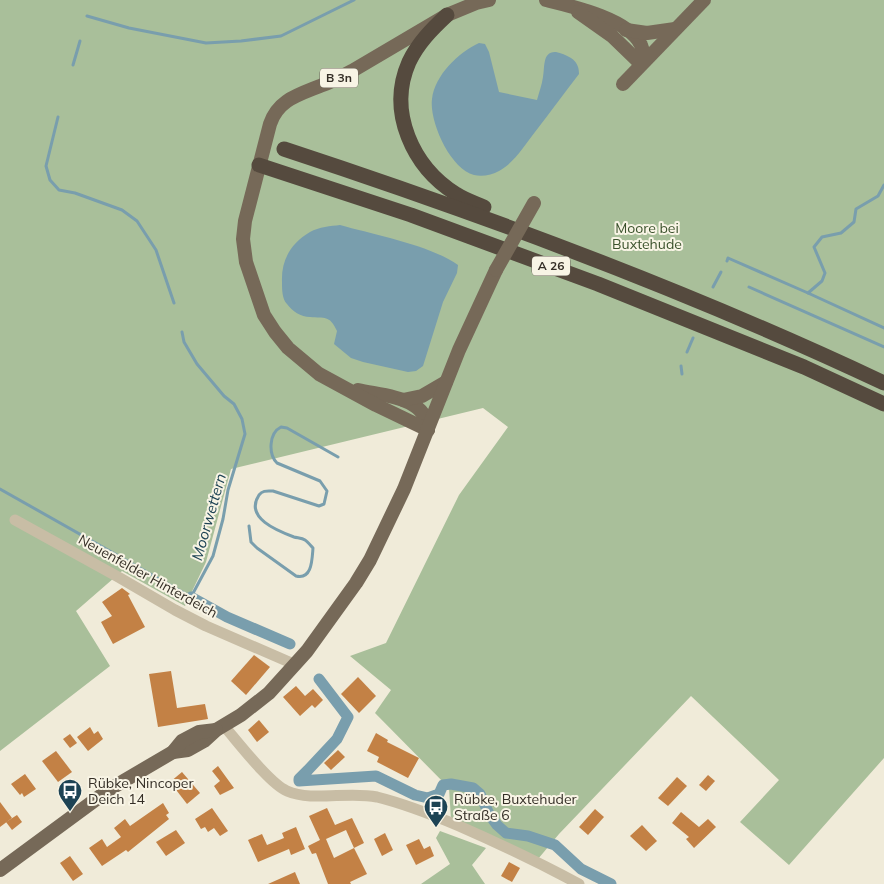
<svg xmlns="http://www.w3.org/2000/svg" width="884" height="884" viewBox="0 0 884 884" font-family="Mulish,sans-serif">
<rect width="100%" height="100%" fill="#f0ebd9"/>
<g fill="#a9bf9a">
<polygon points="0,0 884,0 884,758 789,865 740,822 779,780 691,696 559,834 538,859 451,819 449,788 375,713 391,690 350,656 386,643 459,495 508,427 483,408 231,469 206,562 185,606 122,571 76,611 110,666 0,751"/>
<polygon points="440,831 486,848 472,865 485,884 421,884 450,864 436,838"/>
</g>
<g fill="#799ead">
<path d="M479,43l6,1 4,8 10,40 38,8c2,-8 5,-15 6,-23 2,-9 -1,-26 13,-25 5,1 10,3 15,6 6,4 8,9 8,16 -15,19 -29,39 -44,58 -11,14 -20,30 -36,39 -7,4 -17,6 -25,4 -24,-6 -45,-54 -42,-76 3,-24 26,-46 47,-56z"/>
<path d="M340,225c35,10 90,20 118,40l-1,8 -14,29 -20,64 -7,5 -8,1 -45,-10 -12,-4 -17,-14 3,-13c-8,-17 -12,-12 -27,-14 -9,0 -18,-6 -23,-13 -5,-5 -5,-15 -5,-22 -1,-22 9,-39 28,-50 9,-5 21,-6 30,-7z"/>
</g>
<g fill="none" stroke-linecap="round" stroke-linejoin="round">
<g stroke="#799ead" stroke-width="3">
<polyline points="87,16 129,28 206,43 241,41 281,36 354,0"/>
<polyline points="73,65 80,41"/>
<polyline points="58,117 46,166 50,180 59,190 75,193 122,210 137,221 156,250 174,303"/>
<polyline points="884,185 878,196 856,209 854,222 841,233 822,237 814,247 825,273 822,281 808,293 884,328"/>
<polyline points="727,261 728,258 808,293"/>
<polyline points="713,287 721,272"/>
<polyline points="749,287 884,347"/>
<polyline points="687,352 693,338"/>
<polyline points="681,366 682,374"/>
<polyline points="0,489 191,597 213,556 223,519 228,490 245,434 242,419 234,404 224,396 197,364 184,342 182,332"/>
<path d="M249,526l2,16 6,6 39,28c16,4 16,-16 17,-28 -2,-2 -5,-6 -8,-8 -3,-2 -8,-2 -11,-3 -16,-6 -50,-19 -35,-42 4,-5 8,-4 14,-4l46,15 5,-2 3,-13 -7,-10 -43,-18c-9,-9 -8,-30 4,-36l6,1 51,29"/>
</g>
<g stroke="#799ead" stroke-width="11">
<polyline points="191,597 227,617 290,644"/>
<polyline points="319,679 348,717 337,739 308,770 299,779 299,781 376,776 415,795 428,798 439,794 443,785 451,784 473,788 480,794 489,814 497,825 506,833 528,836 555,845 581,869 611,884"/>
</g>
</g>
<g fill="#c38145">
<polygon points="122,588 130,594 128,595 145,627 113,644 101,622 112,616 102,602"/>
<polygon points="254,655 270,667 246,695 231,681"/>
<polygon points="171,671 177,708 205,704 208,719 158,727 149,674"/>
<polygon points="358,677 376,696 359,713 341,694"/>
<polygon points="296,686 305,696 313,689 323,700 315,708 312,705 300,716 283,697"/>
<polygon points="259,720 269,732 257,742 248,730"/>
<polygon points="90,727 94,734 98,731 103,739 88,751 77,737"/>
<polygon points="376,733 388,740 387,742 419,758 408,778 377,762 379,757 367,751"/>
<polygon points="70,734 77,743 70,748 63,739"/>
<polygon points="338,750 345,757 331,770 324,763"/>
<polygon points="56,751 72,772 58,782 42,761"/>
<polygon points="218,766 234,788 220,795 214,786 220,781 212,771"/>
<polygon points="182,772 200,793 187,804 170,782"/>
<polygon points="25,774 36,789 24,797 22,793 20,795 11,784"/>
<polygon points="708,775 715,781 706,791 699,785"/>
<polygon points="677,777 687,786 668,806 658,798"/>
<polygon points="0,802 12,818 0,827"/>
<polygon points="163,803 169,813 166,815 169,819 128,852 126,850 102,866 89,848 102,839 107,847 121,837 114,828 125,819 130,826"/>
<polygon points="212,808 228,831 220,836 214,828 208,832 205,827 201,829 195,819"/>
<polygon points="327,808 335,825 352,818 364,843 354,848 346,830 326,839 334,858 354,848 367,874 350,882 351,884 328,884 316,853 312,854 308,846 320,840 309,816"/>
<polygon points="595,809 604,817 588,835 579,827"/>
<polygon points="681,812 699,827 708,819 716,827 694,848 686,839 689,837 672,823"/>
<polygon points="17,815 22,822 12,830 6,822"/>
<polygon points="642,825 657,841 646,851 630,836"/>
<polygon points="296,827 305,849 291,855 289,849 258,862 248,840 262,834 267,845 284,838 282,833"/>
<polygon points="176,830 185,843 166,856 156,842"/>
<polygon points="385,833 393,850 382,856 374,839"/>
<polygon points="419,839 424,849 430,846 434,856 416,865 406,845"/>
<polygon points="70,856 83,874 73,881 60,863"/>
<polygon points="509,862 520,868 512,882 501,876"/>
<polygon points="295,872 300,884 268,884"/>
</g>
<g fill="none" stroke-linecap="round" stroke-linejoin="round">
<g stroke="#c8bda5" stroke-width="11">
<polyline points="15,520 120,578 175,610 206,626 296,665"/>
<path d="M224,726c14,16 46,58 63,65 25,11 61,0 90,6 28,7 56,18 82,29 41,18 81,37 120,58"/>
</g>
<g stroke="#766958" stroke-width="14">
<path d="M546,0c25,6 83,19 95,45 3,6 1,13 0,19"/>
<polyline points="578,12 612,36 641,64"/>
<polyline points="626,30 647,33 675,29"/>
<polyline points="623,84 704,0"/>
<path d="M358,390c25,6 69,6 70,40"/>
<polyline points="403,400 422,396 446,382"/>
<path d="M428,430l-52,-25 -57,-31 -31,-26 -13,-16 -11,-17 -18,-53 -3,-23 2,-18 25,-97c8,-24 28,-29 50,-38 11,-4 21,-9 32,-15l95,-56 29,-12 13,-3"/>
<polyline points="173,752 188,750 204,741 216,730 241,715 269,693 307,651 356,583 370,560 404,489 459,350 496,270"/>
<polyline points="0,870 110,789 173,752 182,741 199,732 216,730"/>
</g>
<g stroke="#554a3e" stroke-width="15">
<path d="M447,15c-15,14 -29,28 -38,47 -22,50 4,105 47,132 9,6 19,9 28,13"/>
<path d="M284,149c204,67 405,142 600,234"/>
<polyline points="259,165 411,215 598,284 804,367 884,404"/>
</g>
<polyline stroke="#766958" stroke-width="14" points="496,270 534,203"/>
</g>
<defs>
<symbol id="bus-pin" viewBox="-11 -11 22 30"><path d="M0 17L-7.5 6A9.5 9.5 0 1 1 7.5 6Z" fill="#1d4354" stroke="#f8f4e5"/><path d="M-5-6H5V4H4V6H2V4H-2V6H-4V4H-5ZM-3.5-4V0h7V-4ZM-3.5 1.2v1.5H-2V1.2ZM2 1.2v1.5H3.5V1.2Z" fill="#fff"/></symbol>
</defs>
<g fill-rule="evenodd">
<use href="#bus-pin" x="56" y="777" width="28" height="38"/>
<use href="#bus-pin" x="422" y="793" width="28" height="38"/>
</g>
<g text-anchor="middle" stroke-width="4" stroke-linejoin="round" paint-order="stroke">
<g fill="#f8f4e5" stroke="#6f695f" stroke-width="1">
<rect x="320" y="68.5" width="38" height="19" rx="4"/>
<rect x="532" y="256.5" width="38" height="19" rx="4"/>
</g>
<g font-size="12" font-weight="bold" fill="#342e26">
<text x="339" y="82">B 3n</text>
<text x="551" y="270">A 26</text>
</g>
<g font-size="14" fill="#3a512b" stroke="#f8f4e5">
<text x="647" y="233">Moore bei<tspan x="647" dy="16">Buxtehude</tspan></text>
</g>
<g font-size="14" fill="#342e26" stroke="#f8f4e5">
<text transform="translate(148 576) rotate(29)" y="5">Neuenfelder Hinterdeich</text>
</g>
<g font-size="14" fill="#342e26" stroke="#f8f4e5" text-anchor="start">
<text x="88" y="788">Rübke, Nincoper<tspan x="88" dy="16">Deich 14</tspan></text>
<text x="454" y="804">Rübke, Buxtehuder<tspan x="454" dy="16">Straße 6</tspan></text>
</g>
<g font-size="15" font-style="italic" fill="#1d4354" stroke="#f8f4e5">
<text transform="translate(209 517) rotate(-74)" y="5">Moorwettern</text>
</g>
</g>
</svg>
